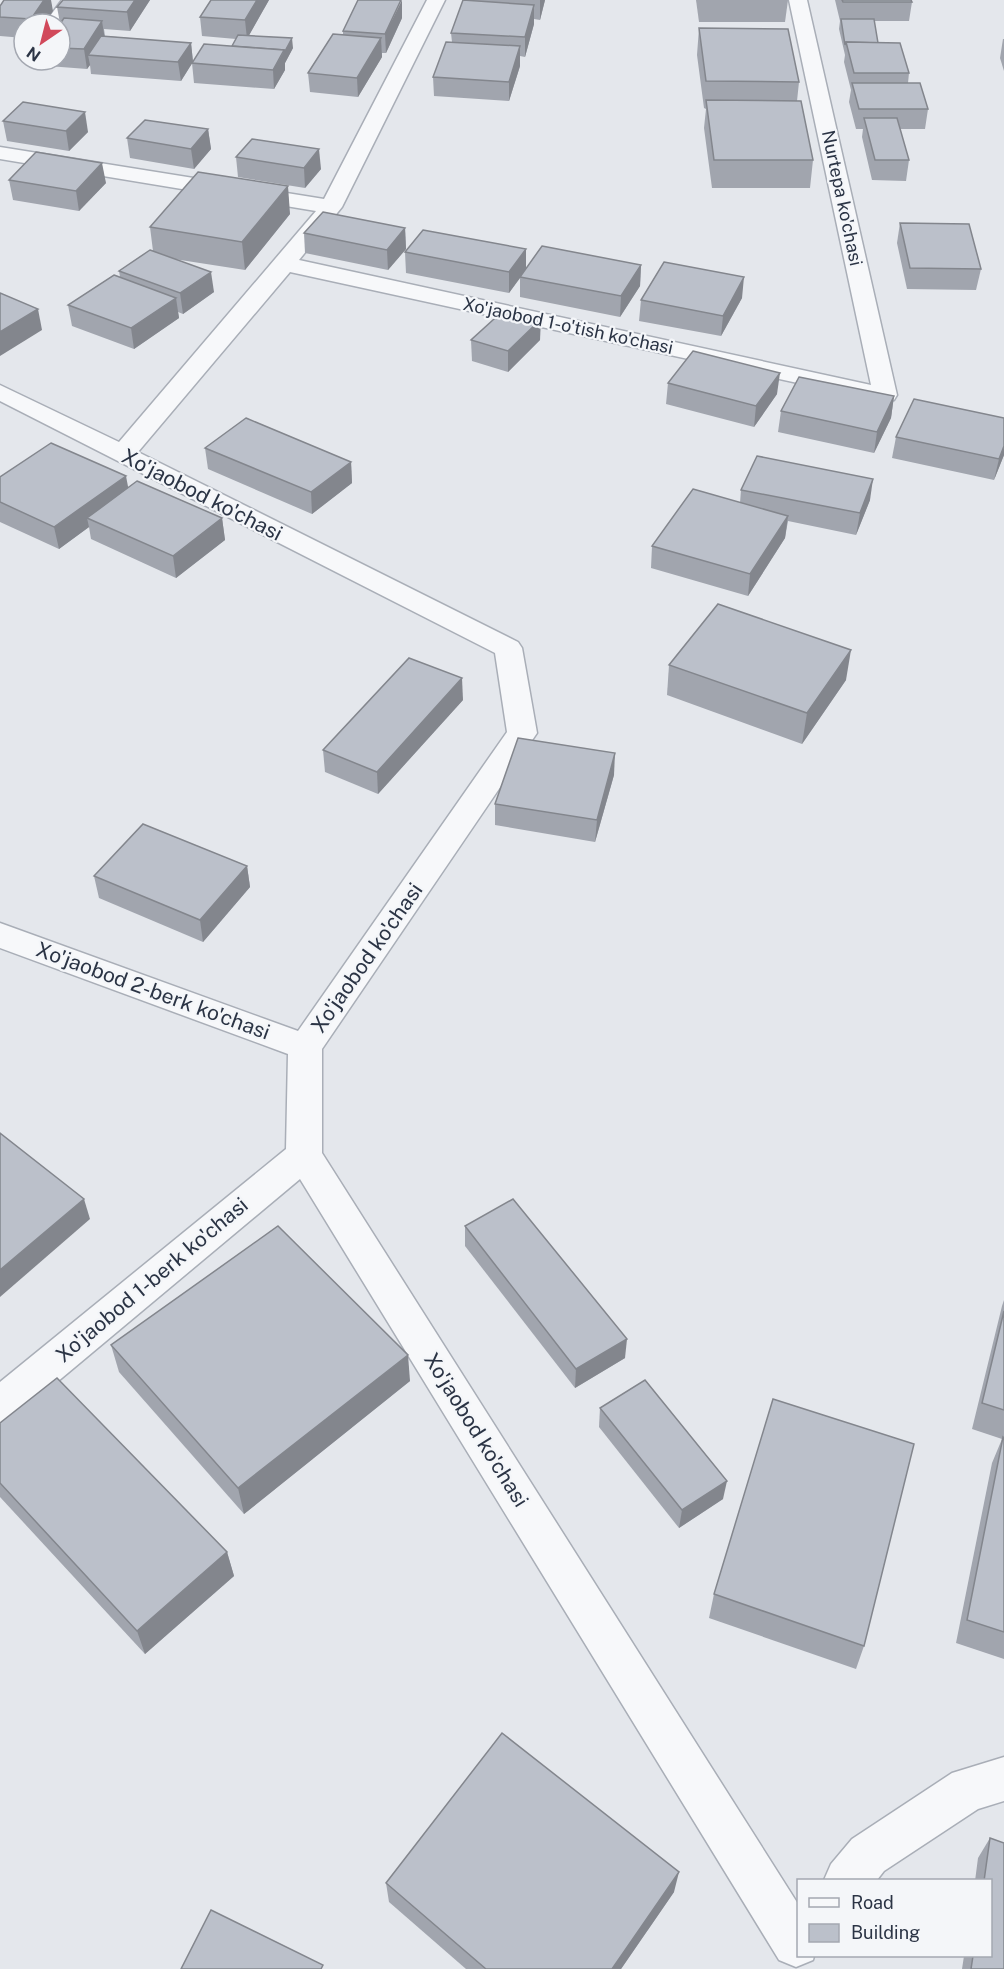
<svg xmlns="http://www.w3.org/2000/svg" width="1004" height="1969" viewBox="0 0 1004 1969" font-family="'Public Sans',sans-serif">
<rect width="100%" height="100%" fill="#e4e7ec"/>
<g fill="none" stroke-linecap="round" stroke-linejoin="round">
<defs>
<g id="minor">
<polygon points="62,0 80,0 60,27 60,24 44,24"/>
<polygon points="427,0 445,0 342,207 299,260 871,385 789,0 807,0 897,395 894,400 885,402 290,272 138,452 518,642 522,648 537,733 322,1049 322,1153 798,1904 798,1956 814,1956 813,1960 796,1967 779,1960 300,1179 14,1418 0,1424 0,1382 286,1149 288,1054 0,948 0,923 298,1031 507,732 495,653 0,401 0,385 119,442 316,211 0,159 0,147 324,199"/>
<polygon points="1004,1757 1004,1801 978,1809 884,1871 877,1880 824,1880 831,1864 852,1839 952,1773"/>
</g>
</defs>
<use href="#minor" stroke="#a9aeb7" stroke-width="3"/>
<use href="#minor" fill="#f7f8fa" fill-rule="evenodd"/>
</g>
<g fill="#a1a5ae">
<polygon points="63,0 150,0 130,31 104,29 105,36 191,43 193,62 232,46 236,39 202,36 200,17 211,0 269,0 249,35 293,48 285,63 285,70 274,89 194,83 192,63 181,81 91,74 90,65 87,69 48,66 47,60 60,60 60,23 57,7"/>
<polygon points="469,0 545,0 540,20 534,19 534,24 525,57 520,56 520,66 509,101 434,96 433,77 452,42 451,33"/>
<polygon points="696,0 788,0 785,22 699,22"/>
<polygon points="835,0 911,0 912,2 909,21 874,21 878,43 909,73 908,83 928,109 925,129 900,129 909,160 906,181 872,180 862,137 863,129 856,129 849,102 851,90 844,62 845,55 839,29 840,21"/>
<polygon points="0,6 53,11 44,24 24,24 24,38 0,36"/>
<polygon points="402,18 386,53 382,53 382,57 358,97 310,92 308,73 343,34 343,31"/>
<polygon points="699,28 799,82 797,101 813,160 810,188 712,188 704,128 706,109 704,108 697,55"/>
<polygon points="1003,39 1004,39 1004,71 1000,58"/>
<polygon points="3,121 88,132 69,151 7,141"/>
<polygon points="208,129 211,149 194,169 130,158 127,138"/>
<polygon points="236,157 321,169 305,188 238,177"/>
<polygon points="9,180 106,183 79,211 13,200"/>
<polygon points="290,214 245,270 174,259 214,292 183,314 178,312 179,318 134,349 72,326 68,305 120,277 119,271 153,251 150,227"/>
<polygon points="900,223 981,269 976,290 907,289 897,243"/>
<polygon points="405,228 406,249 388,270 305,253 304,233"/>
<polygon points="405,252 526,269 641,265 640,286 620,317 520,297 520,277 509,293 406,273"/>
<polygon points="742,298 721,336 639,321 641,300"/>
<polygon points="471,340 540,340 508,372 472,361"/>
<polygon points="668,383 777,394 754,427 666,404"/>
<polygon points="894,396 891,418 874,453 778,432 781,411"/>
<polygon points="896,437 1004,455 994,480 892,458"/>
<polygon points="205,448 351,462 352,483 312,514 208,469"/>
<polygon points="0,477 128,488 222,518 225,540 176,578 91,539 89,527 59,549 0,522"/>
<polygon points="741,490 870,500 856,535 788,521 785,538 748,596 651,568 652,546 740,503"/>
<polygon points="669,665 846,680 802,744 667,695"/>
<polygon points="463,700 378,794 325,772 323,750"/>
<polygon points="614,775 595,842 495,825 495,804"/>
<polygon points="247,866 250,887 203,942 99,898 94,876"/>
<polygon points="465,1226 625,1358 575,1388 465,1246"/>
<polygon points="1004,1300 1004,1659 956,1643 992,1463 1002,1439 972,1429 1002,1306"/>
<polygon points="111,1345 410,1381 244,1514 119,1372"/>
<polygon points="600,1408 723,1499 679,1528 599,1427"/>
<polygon points="0,1423 227,1552 234,1576 145,1654 0,1497"/>
<polygon points="714,1594 864,1646 856,1669 709,1618"/>
<polygon points="990,1838 1004,1969 962,1969 964,1956 990,1956 990,1881 975,1881 978,1858"/>
<polygon points="386,1883 674,1892 621,1969 466,1969 389,1902"/>
</g>
<g fill="#83868d">
<polygon points="44,0 51,0 53,11 44,24 31,24 31,19"/>
<polygon points="135,0 150,0 130,31 127,12"/>
<polygon points="257,0 269,0 247,39 245,20"/>
<polygon points="402,0 402,18 386,53 385,34"/>
<polygon points="540,0 545,0 540,20"/>
<polygon points="534,5 534,24 525,57 525,37"/>
<polygon points="102,21 105,40 88,55 90,65 87,69 84,49"/>
<polygon points="292,38 293,48 285,63 285,70 274,89 273,70"/>
<polygon points="381,38 382,57 358,97 357,78"/>
<polygon points="191,43 193,62 181,81 178,62"/>
<polygon points="520,46 520,66 509,101 509,82"/>
<polygon points="85,112 88,132 69,151 66,131"/>
<polygon points="208,129 211,149 194,169 191,149"/>
<polygon points="319,149 321,169 305,188 304,168"/>
<polygon points="102,163 106,183 79,211 76,191"/>
<polygon points="288,186 290,214 245,270 242,242"/>
<polygon points="405,228 406,249 388,270 387,250"/>
<polygon points="526,249 526,270 509,293 509,272"/>
<polygon points="641,265 640,286 620,317 621,296"/>
<polygon points="211,272 214,292 183,314 180,293"/>
<polygon points="744,277 742,298 721,336 723,316"/>
<polygon points="176,298 179,318 134,349 131,328"/>
<polygon points="38,309 42,330 0,356 0,332"/>
<polygon points="541,319 540,340 508,372 508,351"/>
<polygon points="780,373 777,394 754,427 756,406"/>
<polygon points="894,396 891,418 874,453 877,432"/>
<polygon points="1004,446 1004,455 994,480 999,459"/>
<polygon points="351,462 352,483 312,514 311,492"/>
<polygon points="126,476 130,497 87,518 89,527 59,549 54,527"/>
<polygon points="873,479 870,500 856,535 860,513"/>
<polygon points="788,516 785,538 748,596 750,574"/>
<polygon points="222,518 225,540 176,578 173,556"/>
<polygon points="851,650 846,680 802,744 807,713"/>
<polygon points="462,678 463,700 378,794 377,772"/>
<polygon points="615,753 614,775 595,842 597,820"/>
<polygon points="247,866 250,887 203,942 200,920"/>
<polygon points="84,1199 90,1219 0,1297 0,1270"/>
<polygon points="627,1339 625,1358 575,1388 576,1369"/>
<polygon points="408,1355 410,1381 244,1514 238,1488"/>
<polygon points="727,1481 723,1499 679,1528 682,1510"/>
<polygon points="227,1552 234,1576 145,1654 137,1631"/>
<polygon points="679,1872 674,1892 621,1969 612,1969"/>
</g>
<g fill="#bbc0ca" stroke="#83868d" stroke-width="1.5">
<polygon points="4,0 44,0 31,19 0,17 0,6"/>
<polygon points="63,0 135,0 127,12 57,7"/>
<polygon points="211,0 257,0 245,20 200,17"/>
<polygon points="358,0 401,0 385,34 343,31"/>
<polygon points="463,0 534,5 525,37 451,33"/>
<polygon points="842,0 911,0 912,2 843,2"/>
<polygon points="64,18 102,21 84,49 60,48 60,24"/>
<polygon points="841,19 874,19 878,43 846,42 845,45"/>
<polygon points="699,28 788,29 799,82 706,81"/>
<polygon points="333,34 381,38 357,78 308,73"/>
<polygon points="238,35 292,38 284,53 284,50 232,46"/>
<polygon points="101,36 191,43 178,62 88,55"/>
<polygon points="446,42 520,46 509,82 433,77"/>
<polygon points="846,42 900,43 909,73 854,73"/>
<polygon points="204,44 284,50 273,70 192,63"/>
<polygon points="852,83 920,83 928,109 859,109"/>
<polygon points="706,100 801,101 813,160 714,160"/>
<polygon points="23,102 85,112 66,131 3,121"/>
<polygon points="864,118 897,118 909,160 875,160"/>
<polygon points="145,120 208,129 191,149 127,138"/>
<polygon points="252,139 319,149 304,168 236,157"/>
<polygon points="36,152 102,163 76,191 9,180"/>
<polygon points="198,172 288,186 242,242 150,227"/>
<polygon points="323,212 405,228 387,250 304,233"/>
<polygon points="900,223 969,224 981,269 910,268"/>
<polygon points="423,230 526,249 509,272 405,252"/>
<polygon points="542,246 641,265 621,296 520,277"/>
<polygon points="150,250 211,272 180,293 119,271"/>
<polygon points="664,262 744,277 723,316 641,300"/>
<polygon points="114,275 176,298 131,328 68,305"/>
<polygon points="0,293 38,309 0,332"/>
<polygon points="505,309 541,319 508,351 471,340"/>
<polygon points="693,351 780,373 756,406 668,383"/>
<polygon points="799,377 894,396 877,432 781,411"/>
<polygon points="914,399 1004,418 1004,446 999,459 896,437"/>
<polygon points="246,418 351,462 311,492 205,448"/>
<polygon points="51,443 126,476 54,527 0,502 0,477"/>
<polygon points="757,456 873,479 860,513 741,490"/>
<polygon points="137,481 222,518 173,556 87,518"/>
<polygon points="693,489 788,516 750,574 652,546"/>
<polygon points="718,604 851,650 807,713 669,665"/>
<polygon points="409,658 462,678 377,772 323,750"/>
<polygon points="518,738 615,753 597,820 495,804"/>
<polygon points="143,824 247,866 200,920 94,876"/>
<polygon points="0,1133 84,1199 0,1270"/>
<polygon points="513,1199 627,1339 576,1369 465,1226"/>
<polygon points="278,1226 408,1355 238,1488 111,1345"/>
<polygon points="1004,1311 1004,1410 982,1403"/>
<polygon points="57,1378 227,1552 137,1631 0,1483 0,1423"/>
<polygon points="645,1380 727,1481 682,1510 600,1408"/>
<polygon points="773,1399 914,1444 864,1646 714,1594"/>
<polygon points="1003,1437 1004,1438 1004,1632 967,1620"/>
<polygon points="502,1733 679,1872 612,1969 486,1969 386,1883"/>
<polygon points="990,1838 1004,1843 1004,1969 971,1969 973,1956 990,1956 990,1881 984,1881"/>
<polygon points="211,1910 323,1965 321,1969 181,1969"/>
</g>
<g text-anchor="middle" stroke-width="4.5" stroke-linejoin="round" paint-order="stroke">
<g font-size="18" fill="#2b3445" stroke="#f4f6f9">
<text transform="translate(842 198) rotate(78)" y="6">Nurtepa ko'chasi</text>
<text transform="translate(568 326) rotate(12)" y="6">Xo'jaobod 1-o'tish ko'chasi</text>
</g>
<g font-size="21" fill="#2b3445" stroke="#f4f6f9">
<text transform="translate(202 495) rotate(27)" y="7">Xo'jaobod ko'chasi</text>
<text transform="translate(367 958) rotate(-55)" y="7">Xo'jaobod ko'chasi</text>
<text transform="translate(153 991) rotate(20)" y="7">Xo'jaobod 2-berk ko'chasi</text>
<text transform="translate(152 1280) rotate(-40)" y="7">Xo'jaobod 1-berk ko'chasi</text>
<text transform="translate(476 1430) rotate(58)" y="7">Xo'jaobod ko'chasi</text>
</g>
</g>
<rect x="797" y="1879" width="195" height="78" fill="#f4f6f9" stroke="#a4a8b1" stroke-width="1.5"/>
<rect x="809" y="1898" width="30" height="9" fill="#f7f8fa" stroke="#a4a8b1" stroke-width="1.5"/>
<text x="851" y="1909" font-size="18" fill="#2b3445">Road</text>
<rect x="809" y="1924" width="30" height="18" fill="#bbc0ca" stroke="#a4a8b1" stroke-width="1.5"/>
<text x="851" y="1939" font-size="18" fill="#2b3445">Building</text>
<g transform="translate(42 42) rotate(215)"><circle r="28" fill="#f4f6f9" stroke="#a4a8b1" stroke-width="1.5"/>
<path d="M0-4.5L10 22L0 15L-10 22Z" fill="#d1495b"/>
<text y="-9" font-size="16" font-weight="bold" text-anchor="middle" fill="#2b3445">N</text>
</g>
</svg>
